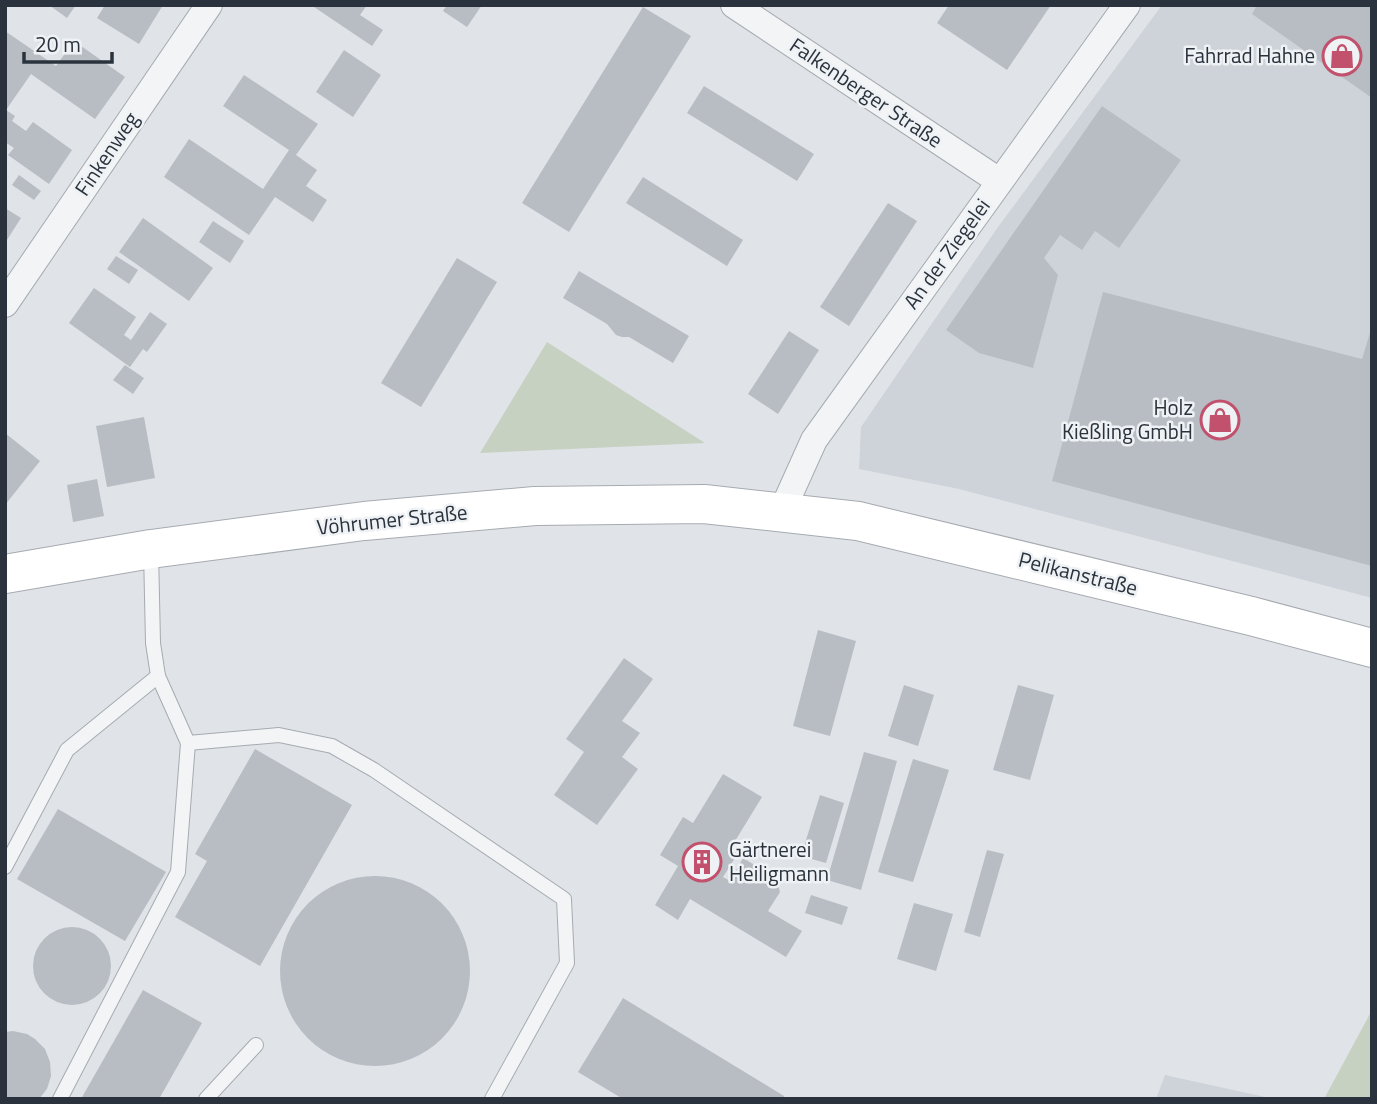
<svg xmlns="http://www.w3.org/2000/svg" width="1377" height="1104" viewBox="0 0 1377 1104" font-family="'Titillium Web',sans-serif">
<rect width="100%" height="100%" fill="#e0e4e8"/>
<g fill="#ced3d9">
<polygon points="1162,5 1372,5 1372,598 959,489 859,469 861,427 998,227"/>
<polygon points="1165,1075 1274,1099 1156,1099"/>
</g>
<g fill="#c7d1c2">
<polygon points="547,342 705,443 480,453"/>
<polygon points="1372,1010 1372,1099 1324,1099"/>
</g>
<g fill="#b8bdc4">
<polygon points="49,5 76,5 67,18"/>
<polygon points="105,5 163,5 139,44 97,18"/>
<polygon points="311,5 367,5 360,15 383,30 372,46"/>
<polygon points="447,5 482,5 467,27 443,11"/>
<polygon points="949,5 1051,5 1007,70 937,23"/>
<polygon points="1257,5 1372,5 1372,98 1252,14"/>
<polygon points="643,7 691,36 569,232 522,203"/>
<polygon points="5,31 56,66 74,41 125,77 95,119 31,74 6,110 15,116 12,121 26,131 33,122 72,150 49,184 8,155 14,148 5,142"/>
<polygon points="344,50 381,75 353,117 316,92"/>
<polygon points="244,75 318,124 296,155 317,170 306,186 327,200 313,222 275,197 249,235 164,177 189,139 263,189 289,150 223,106"/>
<polygon points="704,86 814,154 797,181 687,113"/>
<polygon points="1102,106 1181,160 1119,248 1095,231 1082,250 1060,235 1044,258 1058,275 1033,368 979,353 946,330"/>
<polygon points="19,175 41,191 34,200 12,185"/>
<polygon points="643,177 743,240 727,266 626,203"/>
<polygon points="888,203 917,221 849,326 820,307"/>
<polygon points="5,208 21,218 5,243"/>
<polygon points="143,218 213,268 189,301 119,252"/>
<polygon points="213,221 244,241 230,263 199,242"/>
<polygon points="116,256 138,270 129,284 107,269"/>
<polygon points="457,258 497,282 421,407 381,383"/>
<polygon points="579,271 689,336 673,363 629,337 622,337 616,335 607,324 563,298"/>
<polygon points="94,288 136,317 124,335 131,340 150,312 167,324 147,352 143,349 130,367 69,323"/>
<polygon points="1103,292 1362,359 1372,326 1372,566 1052,481"/>
<polygon points="789,331 819,350 778,414 748,394"/>
<polygon points="125,365 144,378 133,394 113,380"/>
<polygon points="144,417 155,478 107,487 96,426"/>
<polygon points="5,433 40,461 5,505"/>
<polygon points="97,479 104,516 73,522 67,485"/>
<polygon points="818,630 856,641 830,736 793,726"/>
<polygon points="624,658 653,679 622,721 640,733 622,757 638,769 597,825 554,795 584,752 566,739"/>
<polygon points="904,685 934,695 918,746 888,736"/>
<polygon points="1018,685 1054,695 1030,780 993,770"/>
<polygon points="255,749 352,805 260,966 175,917 207,861 195,854"/>
<polygon points="864,752 897,761 861,890 827,880"/>
<polygon points="913,759 949,770 913,882 878,872"/>
<polygon points="723,774 762,797 732,846 740,850 723,877 730,881 743,858 776,878 780,892 768,911 802,931 786,957 690,899 678,920 655,905 678,866 660,855 683,817 693,823"/>
<polygon points="820,795 844,803 826,863 801,856"/>
<polygon points="58,809 166,872 125,941 17,879"/>
<polygon points="987,850 1004,854 980,937 964,932"/>
<circle cx="375" cy="971" r="95"/>
<polygon points="811,895 848,907 842,925 805,913"/>
<polygon points="914,903 953,914 936,971 897,959"/>
<circle cx="72" cy="966" r="39"/>
<polygon points="143,990 202,1023 159,1099 81,1099"/>
<polygon points="623,998 784,1096 783,1099 623,1099 578,1072"/>
<polygon points="13,1031 27,1034 35,1039 45,1049 50,1062 51,1076 47,1089 39,1099 5,1099 5,1032"/>
</g>
<g fill="none" stroke-linecap="round" stroke-linejoin="round">
<defs>
<g id="lane">
<polyline points="188,743 279,735 332,746 374,770 564,899 567,963 492,1099"/>
<polyline points="5,867 67,750 158,676"/>
<polyline points="60,1099 178,872 188,743 158,676 153,643 151,550"/>
<polyline points="206,1099 256,1045"/>
</g>
<g id="street">
<polyline points="734,5 999,181"/>
<polyline points="5,304 209,5"/>
<polyline points="782,511 814,440 1127,5"/>
</g>
<polyline id="secondary" points="5,574 151,549 364,521 535,506 704,504 858,521 1251,616 1372,648"/>
</defs>
<use href="#lane" stroke="#a6abb1" stroke-width="16"/>
<use href="#street" stroke="#a6abb1" stroke-width="28"/>
<use href="#secondary" stroke="#a6abb1" stroke-width="40"/>
<use href="#lane" stroke="#f2f4f6" stroke-width="14"/>
<use href="#street" stroke="#f2f4f6" stroke-width="26"/>
<use href="#secondary" stroke="#fff" stroke-width="38"/>
</g>
<defs>
<symbol id="shop-ring" viewBox="-11 -11 22 22"><circle r="9.5" fill="#eff2f5" stroke="#c1516c" stroke-width="1.5"/><path d="M-5-2.5h2.3a2.7 3.5 0 0 1 5.4 0H5L5.5 6h-11ZM-1.5-2.5h3a1.5 2.3 0 0 0-3 0Z" fill="#c1516c"/></symbol>
<symbol id="building-ring" viewBox="-11 -11 22 22"><circle r="9.5" fill="#eff2f5" stroke="#c1516c" stroke-width="1.5"/><path d="M-4-6H4V6H1V3H-1V6H-4ZM-2.5-4.3h1.7v1.8h-1.7ZM.8-4.3h1.7v1.8H.8ZM-2.5-1h1.7V.8h-1.7ZM.8-1h1.7V.8H.8Z" fill="#c1516c"/></symbol>
</defs>
<g fill-rule="evenodd">
<use href="#shop-ring" x="1320" y="34" width="44" height="44"/>
<use href="#shop-ring" x="1198" y="398" width="44" height="44"/>
<use href="#building-ring" x="680" y="840" width="44" height="44"/>
</g>
<g text-anchor="middle" stroke-width="5" stroke-linejoin="round" paint-order="stroke">
<g font-size="21" fill="#2a333d" stroke="#eff2f5" text-anchor="end">
<text x="1315" y="63">Fahrrad Hahne</text>
<text x="1193" y="415">Holz<tspan x="1193" dy="24">Kießling GmbH</tspan></text>
<text x="729" y="857" text-anchor="start">Gärtnerei<tspan x="729" dy="24">Heiligmann</tspan></text>
</g>
<g font-size="21" fill="#2a333d" stroke="#eff2f5">
<text transform="translate(866 93) rotate(34)" y="7">Falkenberger Straße</text>
<text transform="translate(107 154) rotate(-56)" y="7">Finkenweg</text>
<text transform="translate(947 254) rotate(-54)" y="7">An der Ziegelei</text>
<text transform="translate(392 520) rotate(-6)" y="7">Vöhrumer Straße</text>
<text transform="translate(1078 574) rotate(14)" y="7">Pelikanstraße</text>
</g>
</g>
<rect width="1377" height="1104" fill="none" stroke="#2a333d" stroke-width="14"/>
<path d="M24 52v10h88v-10" fill="none" stroke="#2a333d" stroke-width="3.5"/>
<text x="35" y="52" font-size="21" fill="#2a333d" stroke="#eff2f5" stroke-width="5" paint-order="stroke">20 m</text>
</svg>
